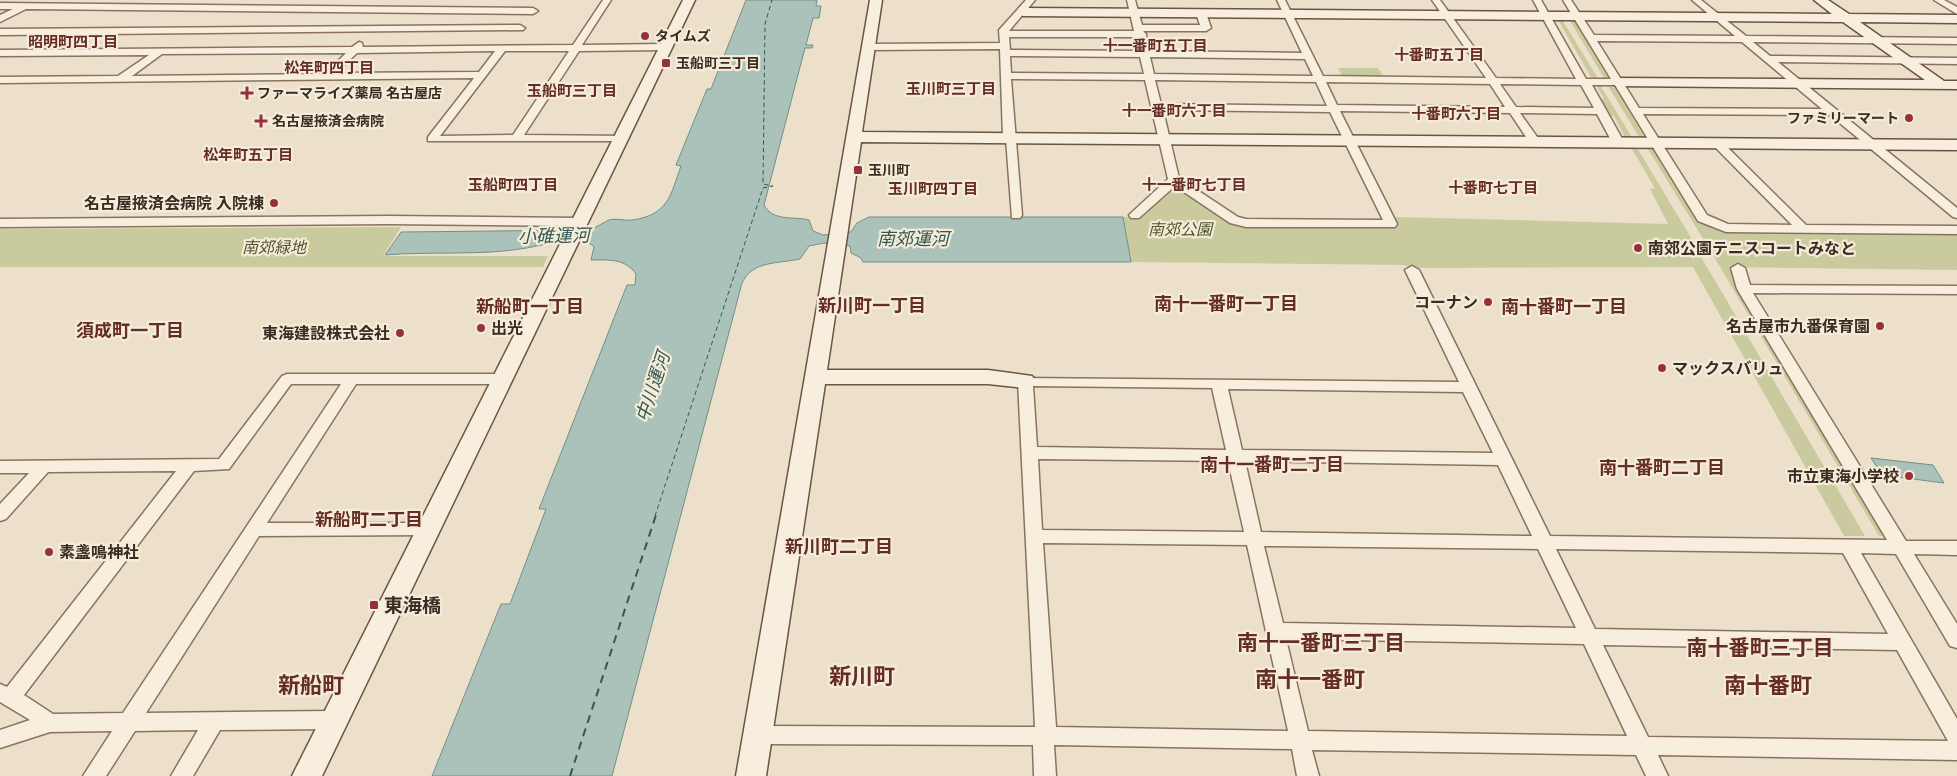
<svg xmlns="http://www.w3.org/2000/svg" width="1957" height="776" viewBox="0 0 1957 776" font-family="Spectral,'Noto Sans JP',serif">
<rect width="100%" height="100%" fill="#ede0ca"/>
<g fill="#c9cb9e">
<polygon points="1557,18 1561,18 1599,80 1592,79"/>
<polygon points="1569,19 1575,20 1610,79 1605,80"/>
<polygon points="1338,68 1378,68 1383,76 1342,76"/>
<polygon points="1596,85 1600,85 1633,139 1626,139 1614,116 1606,116 1597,99 1604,99"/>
<polygon points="1608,86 1616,88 1645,138 1641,140"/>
<path d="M1630,146h6l57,95 12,1 -59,-96 9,4 43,70 26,11 233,2v37l-228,-3 8,18 150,248 -4,3h-4l-169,-286h-13l168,286h-21l-151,-269 -273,1 -18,-3 -271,-3 -8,-45 20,-1c13,-13 22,-29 43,-24l61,33 149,1 -1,-9 273,7 -18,-35 5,-1z"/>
<polygon points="401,227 383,256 548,256 543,267 0,267 0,229"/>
</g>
<g fill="#aac2b9" stroke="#719086">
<path d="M746,0h71l-1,6h5l-2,12h-6l-7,27h7l-1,3h-7l-41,157c9,17 30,11 45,15l4,11 10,4 28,-3 6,-9 12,-6h254l8,45h-268l-2,-4 -10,-5 -1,-7 -26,-3 -15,3 -9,13c-22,5 -47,1 -58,24l-130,493h-180l69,-172h9l36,-95h-7l88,-224h8l1,-11c-11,-16 -28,-14 -45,-14l3,-13c-9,-12 -53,-2 -67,1 -46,8 -95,3 -142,7l16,-23 187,-2c8,-2 14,-7 21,-10 7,-2 17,1 24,0 36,-6 37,-24 48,-54l-5,-1 31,-76h4z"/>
<polygon points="1871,458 1933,465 1944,483 1882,475"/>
</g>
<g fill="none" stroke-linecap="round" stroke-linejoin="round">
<polyline stroke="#325954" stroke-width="1" stroke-dasharray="4.5 3" stroke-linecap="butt" points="655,516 763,188 773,186 763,184 765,24 772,0"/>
<polyline stroke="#325954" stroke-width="2" stroke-dasharray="8 6" stroke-linecap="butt" points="570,776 656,515"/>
<defs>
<g id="street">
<path d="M603,0h8l-29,45 83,-1 5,3 -5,3 -86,1 -55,84 101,1v4l-4,1h-193v-4l46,-59 -474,5v-6l118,-1 31,-21 -149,1v-6l352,-3 7,-5 3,1 1,4 210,-2zM495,51l-16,21 -143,1 21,-20zM505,51h64l-56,84 -73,1zM346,53l-21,21 -193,2 30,-22z"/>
<path d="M1026,0h9l-26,31h125l-7,-31h8l7,25h58l-4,-12 5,-3 5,3 5,15 -5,3h-63l3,3 2,17 154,2 -25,-53h8l38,76 163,2 -54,-78h8l56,78 80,1 -43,-79h8l45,79h25l-48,-79h8l23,35 141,1 -43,-36h9l45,36 211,2v6l-204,-2 17,14 187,2v6l-179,-2 179,146v10l-4,-1 -123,-102 -187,-1 64,101 21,9 64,1 -79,-80v-4h8l85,84 151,1v8l-231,-2 -28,-11 -83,-136h-23l32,57 -6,3 -6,-3 -15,-28 -77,-1 20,28 -6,3 -4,-1 -20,-30 -170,-2 57,113 -2,3h-149l-16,-4 -55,-37 -36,32h-8l-2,-3 39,-36 -23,-99 -134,-1 11,136 -2,3h-8l-6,-79 -3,-2 -3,-88 -131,1 -5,-3 5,-3 131,-1 -1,-13zM1009,37h126l3,14 -128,-1zM1597,41l145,1 80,67 -183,-1zM1010,56l130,1 4,17 -133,-1zM1150,57l155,2 8,17 -159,-2zM1155,80l161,2 11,24 -166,-2zM1326,82l164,2 15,23 -168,-2zM1500,84l81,1 13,23 -78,-1zM1163,110l167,2 53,108 -137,-1 -8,-2 -59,-39z"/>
<polygon points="1934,0 1944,0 1957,7 1957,14"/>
<polygon points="0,3 533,8 538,11 533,14 26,9 0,22 0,15 13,9 0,9"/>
<polygon points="520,25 525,28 523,30 0,35 0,29"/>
<polygon points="390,216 579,218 585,222 579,226 390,224 0,227 0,219"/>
<path d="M1738,264l7,4 5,17 207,1v8l-204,-1 153,248h51v14l-43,-1 43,70v24l-7,-2 -54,-92 -35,-1 96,166v41l-299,-5 10,21h-22l-10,-21 -324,-5 7,26h-22l-5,-27 -238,-4 2,31h-22l-1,-31 -275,-1 -7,-3 -3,-6 3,-6 7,-3 277,1 -17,-346 2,-3 439,4 -54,-112 7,-4 7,4 131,266 337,4 -150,-251 -6,-21zM1033,386l179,2 14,62 -189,-3zM1228,389l235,3 30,61 -251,-3zM1038,459l190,2 16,71 -202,-2zM1245,461l253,4 34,71 -271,-4zM1043,543l204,2 41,186 -232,-4zM1264,546l274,3 38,79 -293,-5zM1556,549l287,4 45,81 -293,-5zM1286,639l298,5 43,92 -319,-5zM1603,645l294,5 51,91 -300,-4z"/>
<path d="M287,374h214l7,5 -7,5h-145l-89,139h161l6,1 3,5 -3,5 -6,1 -169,1 -113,177 188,-2 7,3 3,6 -3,6 -7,3 -114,1 -27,46h-22l27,-46 -63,1 -29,45h-23l29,-45 -62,1 -50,16v-18l30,-10 -30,-18v-18l7,3 169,-216 -128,1 -42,47 -6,2v-17l29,-31h-29v-12l219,-2 63,-83zM291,384h50l-218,329 -70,1 -29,-19 170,-224 35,-2z"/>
</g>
<g id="secondary">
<polygon points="683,0 695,0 322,776 292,776"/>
<polygon points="870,0 882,0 862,132 1957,140 1957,150 861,142 827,370 988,370 1032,376 1036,381 1032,386 1025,388 988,384 825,384 766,776 736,776"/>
<polygon points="1814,0 1828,0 1849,14 1957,15 1957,23 1860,22 1944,81 1957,81 1957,89 1616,86 1609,82 1616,78 1925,80 1843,22 1023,16 1017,12 1023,8 1832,14"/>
</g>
</defs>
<use href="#street" stroke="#89735f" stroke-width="3"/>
<use href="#secondary" stroke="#6b5442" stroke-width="3"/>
<use href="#street" fill="#f8eedd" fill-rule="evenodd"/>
<use href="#secondary" fill="#f8eedd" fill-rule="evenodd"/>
</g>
<g fill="#953239" stroke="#f5ebd9" stroke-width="2">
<circle cx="645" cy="36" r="5"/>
<rect x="661" y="58" width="10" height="10" rx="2.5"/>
<path d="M244.5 85.5h5v5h5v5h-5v5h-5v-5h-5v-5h5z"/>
<circle cx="1909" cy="118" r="5"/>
<path d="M258.5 113.5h5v5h5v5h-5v5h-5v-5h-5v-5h5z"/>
<rect x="853" y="165" width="10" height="10" rx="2.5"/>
<circle cx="274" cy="203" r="5"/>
<circle cx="1638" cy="248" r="5"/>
<circle cx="1488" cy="302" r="5"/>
<circle cx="1880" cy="326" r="5"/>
<circle cx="481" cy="328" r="5"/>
<circle cx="400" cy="333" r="5"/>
<circle cx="1662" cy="368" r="5"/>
<circle cx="1909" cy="476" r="5"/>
<circle cx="49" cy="552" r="5"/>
<rect x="369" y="600" width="10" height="10" rx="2.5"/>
</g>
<g text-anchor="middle" stroke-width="4.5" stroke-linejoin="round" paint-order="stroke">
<g font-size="14" font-weight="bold" fill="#3a2c22" stroke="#f5ebd9" text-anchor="start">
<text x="655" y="41">タイムズ</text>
<text x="676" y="68">玉船町三丁目</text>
<text x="257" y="98">ファーマライズ薬局 名古屋店</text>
<text x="1899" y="123" text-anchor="end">ファミリーマート</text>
<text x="272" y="126">名古屋掖済会病院</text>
<text x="868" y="175">玉川町</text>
</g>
<g font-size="15" font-weight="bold" fill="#652d23" stroke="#f5ebd9">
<text x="73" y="47">昭明町四丁目</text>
<text x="1155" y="51">十一番町五丁目</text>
<text x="1439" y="60">十番町五丁目</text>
<text x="329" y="73">松年町四丁目</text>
<text x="951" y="94">玉川町三丁目</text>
<text x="572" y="96">玉船町三丁目</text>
<text x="1174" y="116">十一番町六丁目</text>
<text x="1456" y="119">十番町六丁目</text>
<text x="248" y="160">松年町五丁目</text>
<text x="513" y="190">玉船町四丁目</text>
<text x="1194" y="190">十一番町七丁目</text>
<text x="1493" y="193">十番町七丁目</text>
<text x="933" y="194">玉川町四丁目</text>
</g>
<g font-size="16" font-weight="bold" fill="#3a2c22" stroke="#f5ebd9" text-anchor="end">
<text x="264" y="209">名古屋掖済会病院 入院棟</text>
<text x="1648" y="254" text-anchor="start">南郊公園テニスコートみなと</text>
<text x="1478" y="308">コーナン</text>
<text x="1870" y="332">名古屋市九番保育園</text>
<text x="491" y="334" text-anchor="start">出光</text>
<text x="390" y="339">東海建設株式会社</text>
<text x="1672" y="374" text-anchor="start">マックスバリュ</text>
<text x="1899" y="482">市立東海小学校</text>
<text x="59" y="558" text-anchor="start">素盞鳴神社</text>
</g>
<g font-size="16" font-style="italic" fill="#4e5629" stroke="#f5ebd9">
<text x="1180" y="235">南郊公園</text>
<text x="274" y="253">南郊緑地</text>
</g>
<g font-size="18" font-style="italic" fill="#325954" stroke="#f5ebd9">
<text transform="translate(554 236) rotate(-1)" y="6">小碓運河</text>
<text x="913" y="245">南郊運河</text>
<text transform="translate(653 387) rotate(-72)" y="6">中川運河</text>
</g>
<g font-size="18" font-weight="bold" fill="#652d23" stroke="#f5ebd9">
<text x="1226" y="310">南十一番町一丁目</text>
<text x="872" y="312">新川町一丁目</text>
<text x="530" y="313">新船町一丁目</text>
<text x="1564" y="313">南十番町一丁目</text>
<text x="130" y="337">須成町一丁目</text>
<text x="1272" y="471">南十一番町二丁目</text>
<text x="1662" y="474">南十番町二丁目</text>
<text x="369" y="526">新船町二丁目</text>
<text x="839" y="553">新川町二丁目</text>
</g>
<g font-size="19" font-weight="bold" fill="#3a2c22" stroke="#f5ebd9" text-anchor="start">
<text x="384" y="612">東海橋</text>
</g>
<g font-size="21" font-weight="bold" fill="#652d23" stroke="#f5ebd9">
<text x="1321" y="650">南十一番町三丁目</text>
<text x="1760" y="655">南十番町三丁目</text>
</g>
<g font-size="22" font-weight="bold" fill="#652d23" stroke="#f5ebd9">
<text x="862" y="684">新川町</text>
<text x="1310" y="687">南十一番町</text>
<text x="311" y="693">新船町</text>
<text x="1768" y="693">南十番町</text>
</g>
</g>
</svg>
